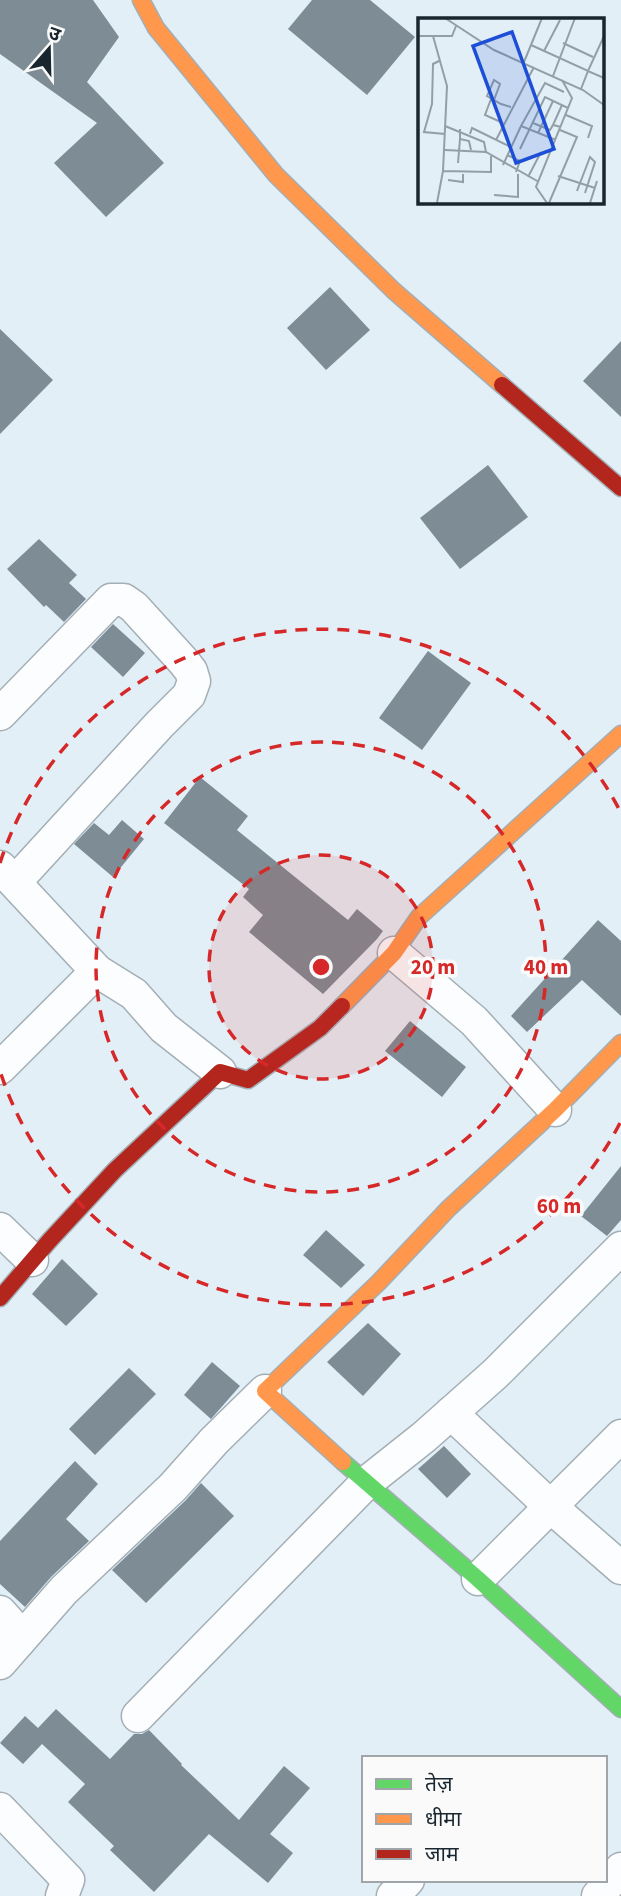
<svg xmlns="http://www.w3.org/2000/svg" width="621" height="1896" viewBox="0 0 621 1896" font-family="'Source Sans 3','Noto Sans Devanagari',sans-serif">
<rect width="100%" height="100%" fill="#e3eff6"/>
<g fill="#7e8d95">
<polygon points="0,0 93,0 119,37 87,82 164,163 106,217 54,163 97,123 0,54"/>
<polygon points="312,0 370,0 415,37 367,95 288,29"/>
<polygon points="330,287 370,330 326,370 287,328"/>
<polygon points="0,329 53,380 0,434"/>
<polygon points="621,341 621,417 583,381"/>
<polygon points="488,465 528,517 460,569 420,518"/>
<polygon points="39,539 77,575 69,583 86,599 64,622 46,605 44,607 7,569"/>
<polygon points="113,624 145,653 123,677 91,647"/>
<polygon points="428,651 471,683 422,750 379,718"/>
<polygon points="200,777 248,816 237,830 348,920 357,909 383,931 377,939 323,994 249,932 263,915 243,897 249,889 164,823"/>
<polygon points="122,820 144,839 113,877 74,844 94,823 109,835"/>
<polygon points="598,920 621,941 621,1016 582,980 527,1032 511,1016"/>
<polygon points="410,1021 466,1067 442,1097 385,1051"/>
<polygon points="621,1166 621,1220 607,1236 581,1216"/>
<polygon points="326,1230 365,1265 341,1288 303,1255"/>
<polygon points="62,1259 98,1294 66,1326 32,1294"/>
<polygon points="368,1323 401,1354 363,1396 327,1362"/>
<polygon points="212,1362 240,1386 211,1419 184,1395"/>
<polygon points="129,1368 156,1394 95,1455 69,1429"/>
<polygon points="444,1446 471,1474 447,1498 418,1469"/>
<polygon points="75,1461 98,1484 66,1519 89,1541 51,1577 25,1607 0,1584 0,1541"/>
<polygon points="201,1483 234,1516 146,1603 112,1570 186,1500"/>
<polygon points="56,1709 110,1759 134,1734 142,1734 149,1730 182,1764 181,1765 239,1820 284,1766 310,1788 270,1834 293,1853 268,1883 209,1834 154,1892 110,1850 114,1846 68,1802 85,1784 42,1744 23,1764 0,1743 25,1716 38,1728"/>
</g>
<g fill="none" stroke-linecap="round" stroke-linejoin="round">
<defs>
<g id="street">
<polyline points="0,714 111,600 124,600 134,607 184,662 191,671 194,681 189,695 159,725 15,882"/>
<polyline points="0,867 97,971 134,994 164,1028 220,1072"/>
<polyline points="394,953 474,1021 555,1110"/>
<polyline points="0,1068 97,971"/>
<polyline points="0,1229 32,1260"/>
<polyline points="451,1413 550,1506 621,1568"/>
<polyline points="478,1579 621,1436"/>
<polyline points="0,1612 9,1622 19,1641"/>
<polyline points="0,1663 64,1590 173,1487 214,1441 265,1391"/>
<polyline points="138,1716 366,1483 424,1437 495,1374 621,1248"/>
<polyline points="0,1809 68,1880 62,1896"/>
<polyline points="393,1896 408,1880"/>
<polyline points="598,1896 621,1869"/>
</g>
<polyline id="fast" points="343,1462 478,1579 621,1709"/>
<g id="slow">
<polyline points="141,0 156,28 276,175 394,291 502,385"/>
<polyline points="342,1006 394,953 419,917 621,734"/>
<polyline points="343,1462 265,1391 379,1282 448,1209 555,1110 621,1043"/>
</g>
<g id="jam">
<polyline points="502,385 621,488"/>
<polyline points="0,1298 50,1240 115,1170 220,1072 248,1080 320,1028 342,1006"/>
</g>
</defs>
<use href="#street" stroke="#a3aeb5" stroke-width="35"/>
<use href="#fast" stroke="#a3aeb5" stroke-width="19"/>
<use href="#slow" stroke="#a3aeb5" stroke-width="19"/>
<use href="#jam" stroke="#a3aeb5" stroke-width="19"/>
<use href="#street" stroke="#fbfdfe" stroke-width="32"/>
<use href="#fast" stroke="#63d668" stroke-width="16"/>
<use href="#slow" stroke="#ff974d" stroke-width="16"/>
<use href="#jam" stroke="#b3261e" stroke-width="16"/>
</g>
<circle cx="321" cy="967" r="112" fill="#d62828" fill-opacity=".12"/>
<g fill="none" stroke="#d62828" stroke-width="3.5" stroke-dasharray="12 9">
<circle cx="321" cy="967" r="112"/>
<circle cx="321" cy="967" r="225"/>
<path d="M620 1123A337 337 0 0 1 0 1071M0 863A337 337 0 0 1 620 811"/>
</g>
<g transform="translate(418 18)">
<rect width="186" height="186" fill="#e3eff6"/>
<path fill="none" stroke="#929fa6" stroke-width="2" d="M27,0l49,32 89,40 21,15M0,18h34l4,-10M15,18l14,50 -4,85 -6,32M145,25l30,14M113,27l57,26 16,-35M126,33l16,-31M21,43l-6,3 -1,40 -8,28 21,2M106,44l18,-44M135,58l22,-58M163,71l7,-18 16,7M73,81l-6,16 18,8M76,82l6,-16 -6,-4 -7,16 14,8 10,3M148,97l26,11 -4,12M115,105l17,7 3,-5 8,2M135,107l9,-20M27,108l39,16 2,10M42,111v10l9,2 2,9M120,115l15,-32M52,116l2,-6 39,19M78,122l38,-73M138,122l-35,-14 24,-43 19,9M102,131l25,-52 23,11M27,132l41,2 53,30M89,137l13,6 -4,11M40,145l2,-24M85,147l18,-39M25,153l48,1v-16M140,158l37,12M110,159l13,-25M30,162l15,2v-8M159,173l13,-34 5,5 -10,31M76,177l24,2v-23M129,185l-11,-16 36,-89 -10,-18M131,185l28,-66 -17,-7M172,185l7,-22"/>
<path fill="#1d4ed8" fill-opacity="0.15" stroke="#1d4ed8" stroke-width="3.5" d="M94,14l42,117 -38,14 -43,-117z"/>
<rect width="186" height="186" fill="none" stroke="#19262f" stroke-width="3.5"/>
</g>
<circle cx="321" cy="967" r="10" fill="#d62828" stroke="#fafafa" stroke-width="3.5"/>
<g font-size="21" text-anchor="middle" font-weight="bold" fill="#d62828" stroke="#fafafa" stroke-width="7" stroke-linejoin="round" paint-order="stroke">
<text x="433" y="974">20 m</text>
<text x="546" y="974">40 m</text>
<text x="559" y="1213">60 m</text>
</g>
<rect x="362" y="1756" width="245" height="126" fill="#fafafa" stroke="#a0a5a9" stroke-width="2"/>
<rect x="376" y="1779" width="35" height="10" fill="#63d668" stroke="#a0a5a9" stroke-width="2"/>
<text x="425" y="1791" font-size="21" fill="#19262f">तेज़</text>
<rect x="376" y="1814" width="35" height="10" fill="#ff974d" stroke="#a0a5a9" stroke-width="2"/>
<text x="425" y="1826" font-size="21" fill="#19262f">धीमा</text>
<rect x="376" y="1849" width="35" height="10" fill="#b3261e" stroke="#a0a5a9" stroke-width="2"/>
<text x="425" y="1861" font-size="21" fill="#19262f">जाम</text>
<g transform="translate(49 49) rotate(20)" stroke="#fafafa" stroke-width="5" paint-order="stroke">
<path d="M0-5L12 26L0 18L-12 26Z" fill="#19262f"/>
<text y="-10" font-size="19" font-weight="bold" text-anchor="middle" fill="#19262f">उ</text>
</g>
</svg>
